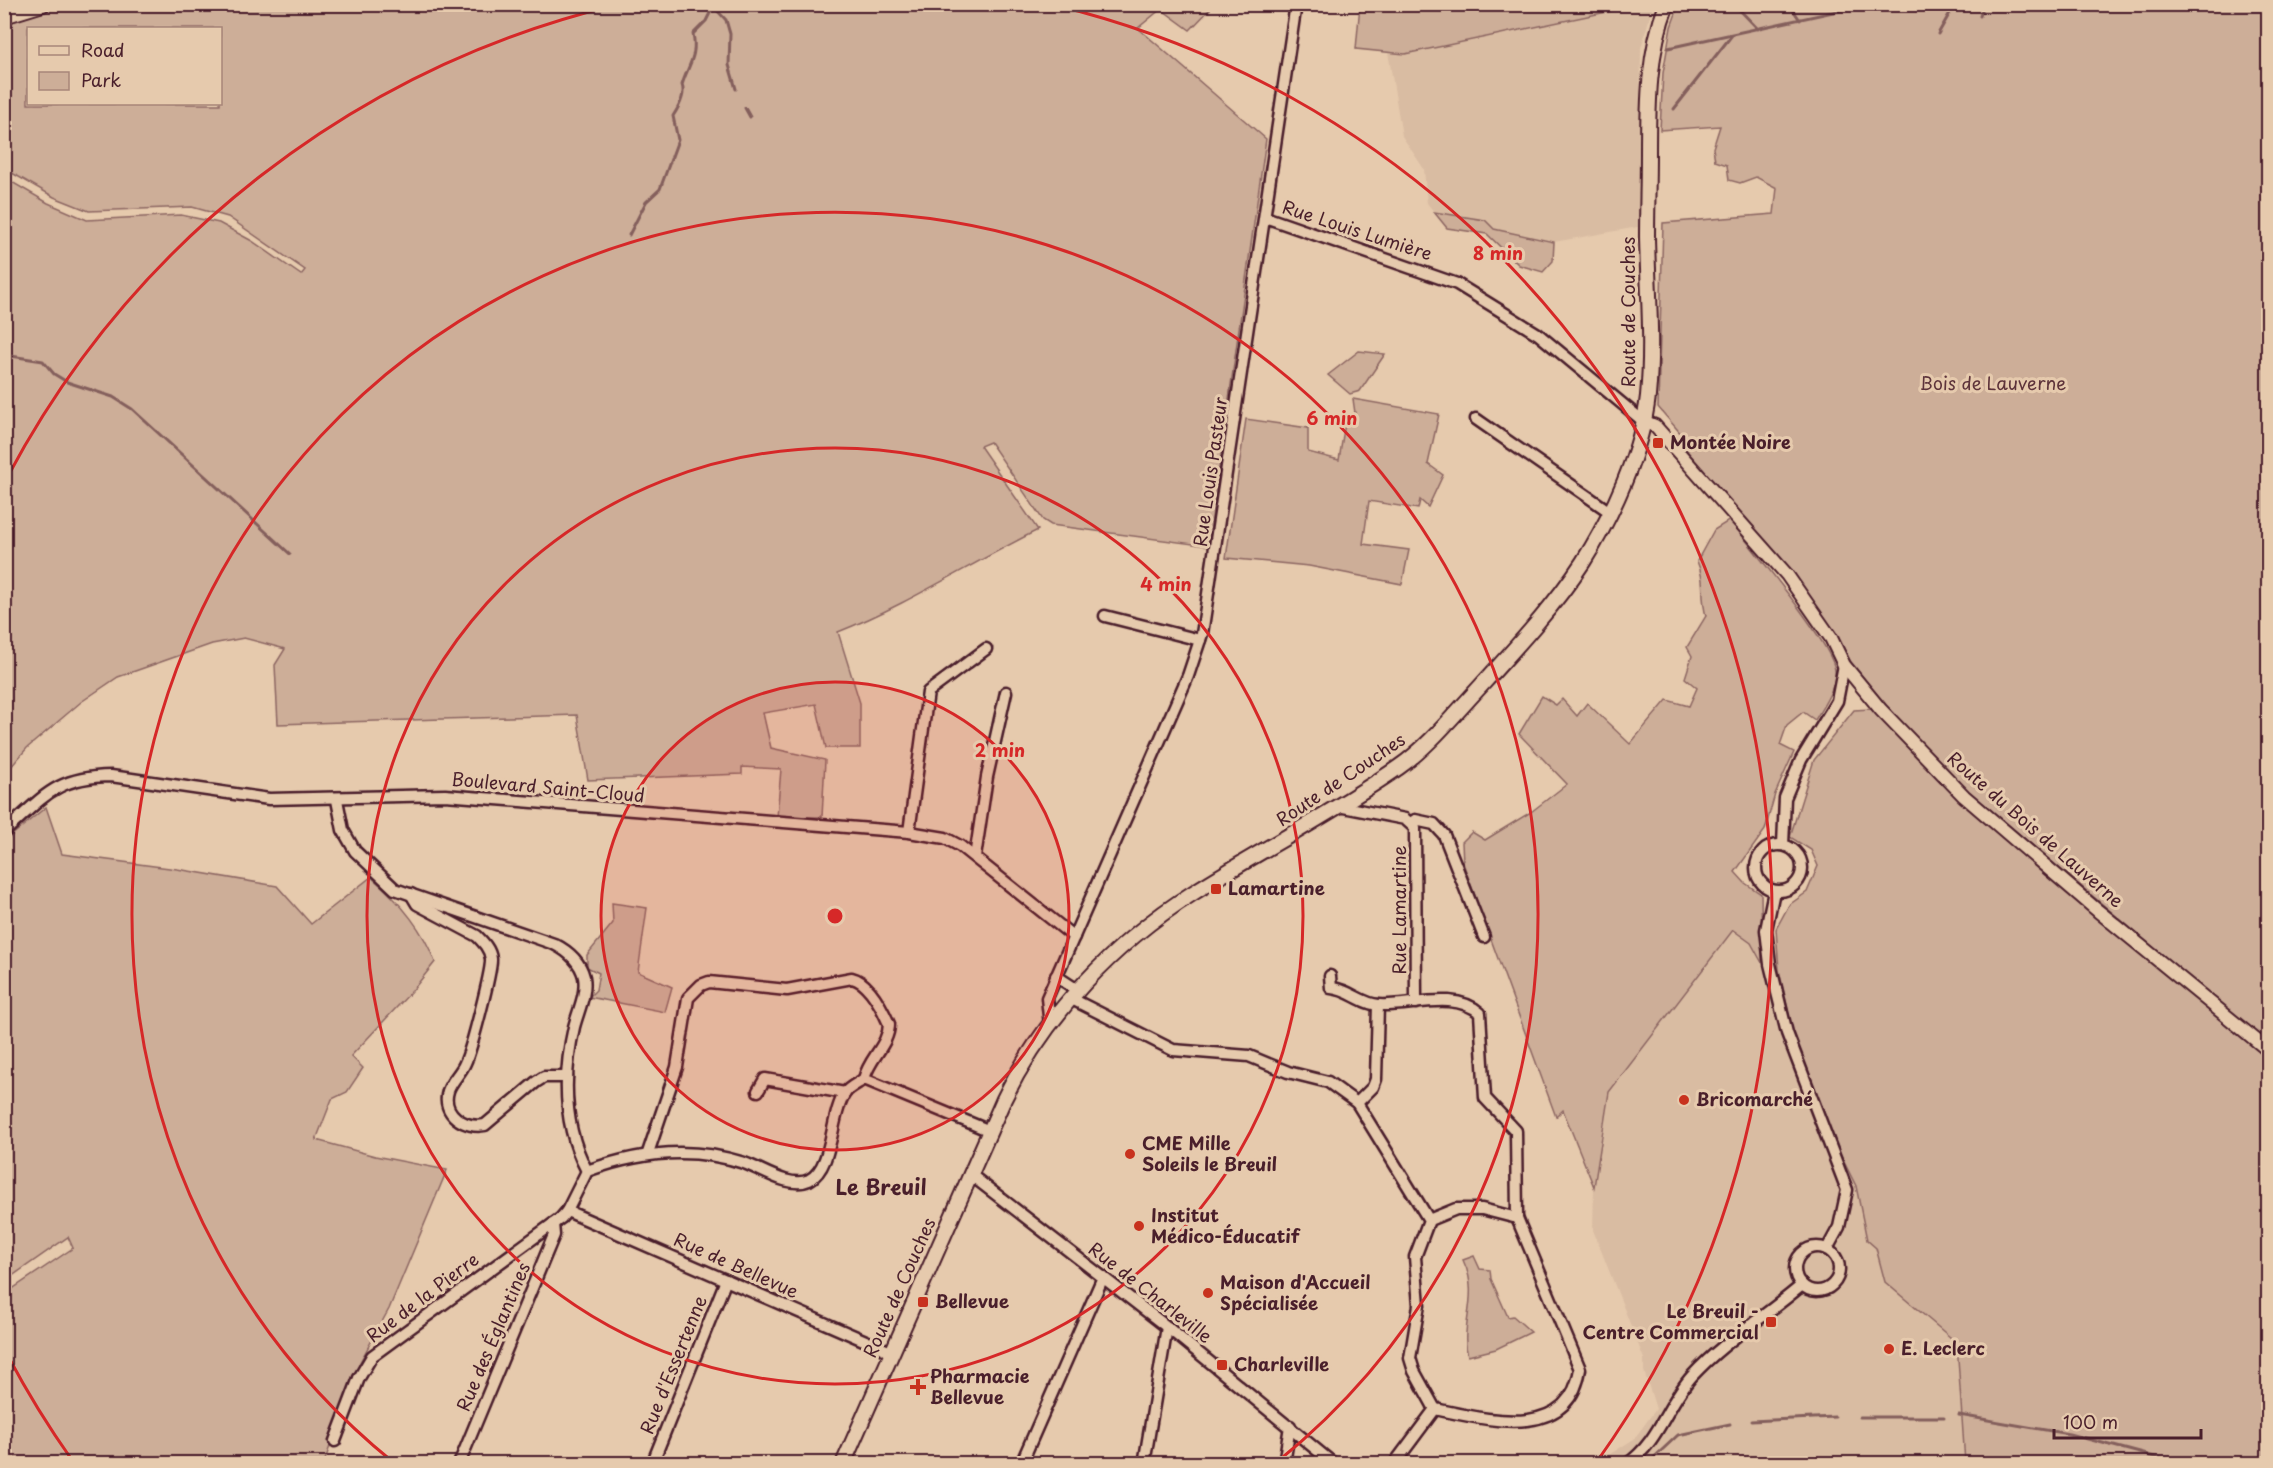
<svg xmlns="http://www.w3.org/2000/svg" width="2273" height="1468" viewBox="0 0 2273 1468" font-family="'Playpen Sans',sans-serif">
<rect width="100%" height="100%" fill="#e6caad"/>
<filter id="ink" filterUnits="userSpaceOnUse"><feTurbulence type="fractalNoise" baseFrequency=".0167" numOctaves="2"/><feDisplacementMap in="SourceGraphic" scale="12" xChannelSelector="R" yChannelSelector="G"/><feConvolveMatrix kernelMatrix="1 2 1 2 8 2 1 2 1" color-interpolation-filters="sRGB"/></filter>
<g filter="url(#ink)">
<g fill="#d9bca2">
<polygon points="1640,5 1653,5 1641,48 1638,227 1554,242 1494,229 1485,220 1434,212 1427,203 1424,169 1402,136 1388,52 1405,54"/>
<polygon points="1733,930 1751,943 1792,1028 1838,1150 1856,1186 1867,1240 1876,1247 1885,1282 1957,1343 1965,1463 1596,1463 1634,1439 1656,1409 1644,1371 1644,1359 1593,1230 1594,1187 1609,1092"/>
</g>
<g fill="#cdae98" stroke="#8c6662" stroke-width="1.5" fill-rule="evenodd">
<path d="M65,4h1150l-25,26 -29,-21 -23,19 128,111 -58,407 -157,-21 -8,-5 -53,-78 -10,4 58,84c-67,33 -131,75 -200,102l22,71v45h-34l-10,-44 -53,9 8,35 54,12 -3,57h-45l4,-48 -39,-2v7l-154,6 -11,-65 -299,9 -3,-59 10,-16 -41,-11 -32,6 -94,33 -37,25 -54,46 -22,26v-596l43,25 39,17 94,-5 38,8 33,18 49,34 4,-5 -77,-53 -36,-10 -103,4 -35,-14 -49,-28v-146zM28,28h192v76h-192z"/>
<polygon points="1360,5 1360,4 1640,5 1405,54 1356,49"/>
<polygon points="1679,5 2268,5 2268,1044 1967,790 1906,728 1871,687 1851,662 1836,634 1785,565 1688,452 1682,435 1658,407 1663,223 1774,214 1777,188 1756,177 1740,183 1729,180 1727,165 1715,161 1713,148 1720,126 1660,130 1663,73 1671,27"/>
<polygon points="1434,212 1485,220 1494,229 1554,242 1553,261 1543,272 1519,265 1487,234 1447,228"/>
<polygon points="1359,351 1385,354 1360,391 1350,394 1328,375"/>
<polygon points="1353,399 1439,414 1428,464 1443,475 1428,507 1420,500 1418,509 1369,501 1363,544 1409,550 1402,584 1309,566 1226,558 1246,419 1308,428 1308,452 1339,460 1346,417 1355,413"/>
<path d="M1730,520c20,27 102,123 105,150 2,17 -12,36 -20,50l-12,-8 -16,13 -7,20 14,7 -19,42 -10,36 -30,42 10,11 16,11 1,69 -11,-20 -18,-13 -124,162 -15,95 -31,-77 -7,7 -93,-254 -1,-21 10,-10 13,8 46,-28 36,-28 -48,-50 23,-38 14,9 6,-6 15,17 10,-13 43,41 37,-44 22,6 8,-18 -12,-10 7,-22 -5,-9 19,-31c-6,-21 0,-34 -9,-55l17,-31z"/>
<polygon points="1871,709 1955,794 2094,915 2268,1057 2268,1463 1965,1463 1957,1343 1885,1282 1876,1248 1867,1240 1856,1186 1838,1150 1792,1028 1779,970 1776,929 1789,905 1807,892 1818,866 1811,850 1790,837 1814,760 1854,710"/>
<path d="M46,807l16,47 115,15 100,17 34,38 60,-47c26,22 52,52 64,85l-23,29 -61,65 12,12 -16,24 -15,7 -16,41 59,16 72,14 -58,139 -29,53 -36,101h-319v-169l68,-46 -5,-11 -63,44v-440z"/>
<polygon points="612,903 647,908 638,972 672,987 665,1012 589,997 596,990 599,973 587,967 587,955 613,923"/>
<path d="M1474,1256l6,13 10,1 1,9 17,38 5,-1 18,16 -35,17 -28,7c-9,-31 13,-60 -5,-96z"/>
</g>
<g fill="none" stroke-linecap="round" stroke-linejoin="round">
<g stroke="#845f5c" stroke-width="3">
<polyline points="1734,4 1758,29"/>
<polyline points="1789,4 1800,20"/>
<polyline points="713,6 726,20 730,34 729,65 736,89"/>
<polyline points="1980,16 1984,4"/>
<polyline points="1938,34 1955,4"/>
<polyline points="1668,48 1870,4"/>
<polyline points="745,108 750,117"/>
<polyline points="1674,109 1732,35"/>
<path d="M629,235l17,-33 14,-13 18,-49 -5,-24c6,-9 13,-21 9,-31 6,-20 16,-29 11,-51l13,-13 7,-14"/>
<polyline points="4,350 11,356 43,361 54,374 67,382 113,397 132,409 290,554"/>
<polyline points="1959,1415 2069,1434 2177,1463 2245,1461 2264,1464"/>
<polyline points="1860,1417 1944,1417"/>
<polyline points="1751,1421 1835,1417"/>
<polyline points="1647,1464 1678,1435 1730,1424"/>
</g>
<defs>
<g id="minor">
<polyline points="1265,217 1457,284 1538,334 1643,421"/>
<polyline points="1476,419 1610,512"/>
<polyline points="1105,616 1200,640"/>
<path d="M337,800l6,30 12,21 40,38 159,55c14,7 26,17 30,33 3,17 -6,34 -10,50 -11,48 -11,99 13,144"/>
<polyline points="1338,806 1405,819 1415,828 1416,1003"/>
<polyline points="1411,823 1415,820 1434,824 1444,835 1484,937"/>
<path d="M4,832c40,-35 51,-55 107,-56l158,23 176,-4 464,37 36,6 15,8 114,91"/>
<polyline points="909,832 928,692 986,649"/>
<circle cx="1779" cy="868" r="23"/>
<polyline points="1783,845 1785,798 1801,760 1837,701 1844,665"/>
<polyline points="975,857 987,777 1006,692"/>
<polyline points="1774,891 1766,930 1770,964 1787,1033 1847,1190 1839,1227 1827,1249"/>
<path d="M411,894l6,10 60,32c6,6 13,13 14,23 1,11 -20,92 -26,104 -4,10 -14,18 -17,28 -7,23 17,38 37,34l51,-43 8,-5h23"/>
<polyline points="1056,976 1079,991"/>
<path d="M1330,976l1,12c18,1 30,16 48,17 32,2 75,-15 101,8l5,85 31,33 1,87 63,151c-11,74 -95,50 -145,40l-41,55"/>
<polyline points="1072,999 1173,1050 1249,1056 1288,1072 1328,1082 1357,1103 1429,1220 1415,1257 1419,1305 1410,1358 1414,1371 1435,1409"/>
<polyline points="1050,1026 1047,998 1188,676 1202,634 1296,4"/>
<polyline points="758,1091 765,1079 845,1093"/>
<polyline points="1357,1103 1373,1087 1376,1079 1378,1005"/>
<path d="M648,1153l29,-86 11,-69 13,-13 8,-3 78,8 65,-12c17,4 30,30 37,46 0,21 -20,34 -25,55l126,52"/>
<polyline points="971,1175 1167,1327 1334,1464"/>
<polyline points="567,1211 891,1352"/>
<polyline points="1429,1220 1456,1209 1482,1209 1517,1218"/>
<circle cx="1817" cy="1269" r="22"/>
<path d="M335,1441l24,-63 13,-22 189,-138 6,-7 20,-40c51,-19 105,-25 157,-8 18,6 46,26 65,17 25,-13 21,-66 36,-87 4,-6 14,-10 19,-14"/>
<polyline points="459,1464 554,1235 553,1224"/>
<polyline points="652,1464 726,1280"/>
<polyline points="1021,1464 1103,1277"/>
<polyline points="1144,1464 1167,1327"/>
<polyline points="1284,1464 1290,1426"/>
<path d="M1627,1464c32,-22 40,-60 65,-88 32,-35 74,-60 110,-91"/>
</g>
<polyline id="tertiary" points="1643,421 1655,426 1787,575 1831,638 1844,665 1881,710 1964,796 2098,911 2268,1050"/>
<g id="secondary">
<polyline points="4,16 43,4"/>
<path d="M843,1464l161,-365c41,-84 110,-156 189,-206 68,-43 140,-80 206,-126 26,-18 48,-44 69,-67 40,-44 83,-89 115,-138 29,-46 59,-111 65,-166 5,-53 0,-106 -1,-159 0,-27 1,-55 1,-83 0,-50 0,-102 19,-150"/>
</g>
</defs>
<use href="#minor" stroke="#4a1f2b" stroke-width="15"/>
<use href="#tertiary" stroke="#4a1f2b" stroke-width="16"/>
<use href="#secondary" stroke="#4a1f2b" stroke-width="18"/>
<use href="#minor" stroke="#e6caad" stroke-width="10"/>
<use href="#tertiary" stroke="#e6caad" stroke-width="12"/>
<use href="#secondary" stroke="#e6caad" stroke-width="14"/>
</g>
</g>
<circle cx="835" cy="916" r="234" fill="#d62828" fill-opacity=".12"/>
<g fill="none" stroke="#d62828" stroke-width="3">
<circle cx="835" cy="916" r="234"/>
<circle cx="835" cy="916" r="468"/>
<path d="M393 1462A703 703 0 1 1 1277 1462"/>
<path d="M72 1460A937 937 0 0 1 8 1356M8 476A937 937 0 0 1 616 5M1054 5A937 937 0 0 1 1598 1460"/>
</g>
<g fill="#c8321e" stroke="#e6caad" stroke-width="2">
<rect x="1652" y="437" width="12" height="12" rx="3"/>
<rect x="1210" y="883" width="12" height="12" rx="3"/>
<circle cx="1684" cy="1100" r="6"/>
<circle cx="1130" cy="1154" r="6"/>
<circle cx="1139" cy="1226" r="6"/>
<circle cx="1208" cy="1293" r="6"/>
<rect x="917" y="1296" width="12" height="12" rx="3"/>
<rect x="1765" y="1316" width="12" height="12" rx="3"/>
<circle cx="1889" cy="1349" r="6"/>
<rect x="1216" y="1359" width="12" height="12" rx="3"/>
<path d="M915 1378h6v6h6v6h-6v6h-6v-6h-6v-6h6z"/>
</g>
<g text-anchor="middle" stroke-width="6" stroke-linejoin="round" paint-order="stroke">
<g font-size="18" fill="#4a1f2b" stroke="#e6caad">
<text transform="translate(1357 231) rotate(18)" y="6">Rue Louis Lumière</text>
<text transform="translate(1629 312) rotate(-90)" y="6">Route de Couches</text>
<text transform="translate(1211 472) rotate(-82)" y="6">Rue Louis Pasteur</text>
<text transform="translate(1341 780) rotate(-34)" y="6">Route de Couches</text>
<text transform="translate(548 788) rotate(5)" y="6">Boulevard Saint-Cloud</text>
<text transform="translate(2035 830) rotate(41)" y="6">Route du Bois de Lauverne</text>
<text transform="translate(1400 910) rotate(-90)" y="6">Rue Lamartine</text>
<text transform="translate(736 1266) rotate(24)" y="6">Rue de Bellevue</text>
<text transform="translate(900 1288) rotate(-66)" y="6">Route de Couches</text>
<text transform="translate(1150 1293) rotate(38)" y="6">Rue de Charleville</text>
<text transform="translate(423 1298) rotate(-37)" y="6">Rue de la Pierre</text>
<text transform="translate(494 1337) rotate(-67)" y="6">Rue des Églantines</text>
<text transform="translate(674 1365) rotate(-68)" y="6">Rue d'Essertenne</text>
</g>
<g font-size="18" fill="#5e343b" stroke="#e6caad">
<text x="1993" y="390">Bois de Lauverne</text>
</g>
<g font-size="18" font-weight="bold" fill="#4a1f2b" stroke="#e6caad" text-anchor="start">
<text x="1670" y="449">Montée Noire</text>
<text x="1228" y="895">Lamartine</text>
<text x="1696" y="1106">Bricomarché</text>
<text x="1142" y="1150">CME Mille<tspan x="1142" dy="21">Soleils le Breuil</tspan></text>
<text x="1151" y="1222">Institut<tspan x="1151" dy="21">Médico-Éducatif</tspan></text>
<text x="1220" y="1289">Maison d'Accueil<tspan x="1220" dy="21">Spécialisée</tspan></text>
<text x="935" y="1308">Bellevue</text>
<text x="1759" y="1318" text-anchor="end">Le Breuil -<tspan x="1759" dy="21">Centre Commercial</tspan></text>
<text x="1901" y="1355">E. Leclerc</text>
<text x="1234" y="1371">Charleville</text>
<text x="930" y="1383">Pharmacie<tspan x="930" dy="21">Bellevue</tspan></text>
</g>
<g font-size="21" font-weight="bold" fill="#4a1f2b" stroke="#e6caad">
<text x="881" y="1195">Le Breuil</text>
</g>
</g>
<circle cx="835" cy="916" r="9" fill="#d62828" stroke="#e6caad" stroke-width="3"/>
<g font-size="18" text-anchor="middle" font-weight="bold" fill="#d62828" stroke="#e6caad" stroke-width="6" stroke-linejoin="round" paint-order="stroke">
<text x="1498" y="260">8 min</text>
<text x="1332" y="425">6 min</text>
<text x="1166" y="591">4 min</text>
<text x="1000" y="757">2 min</text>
</g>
<rect width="2273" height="1468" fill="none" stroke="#e6caad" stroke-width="24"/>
<rect x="12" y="12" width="2249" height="1444" fill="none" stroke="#4a1f2b" stroke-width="2" filter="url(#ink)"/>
<rect x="27" y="27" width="195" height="78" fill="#e6caad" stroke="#a88679" stroke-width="1.5"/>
<rect x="39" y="46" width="30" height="9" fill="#e6caad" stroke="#a88679" stroke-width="1.5"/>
<text x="81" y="57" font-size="18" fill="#4a1f2b">Road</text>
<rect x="39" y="72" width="30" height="18" fill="#cdae98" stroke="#a88679" stroke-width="1.5"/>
<text x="81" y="87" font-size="18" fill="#4a1f2b">Park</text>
<path d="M2054 1429v9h147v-9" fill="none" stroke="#4a1f2b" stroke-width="3"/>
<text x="2063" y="1429" font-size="18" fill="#4a1f2b" stroke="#e6caad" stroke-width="4.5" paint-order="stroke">100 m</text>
</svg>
